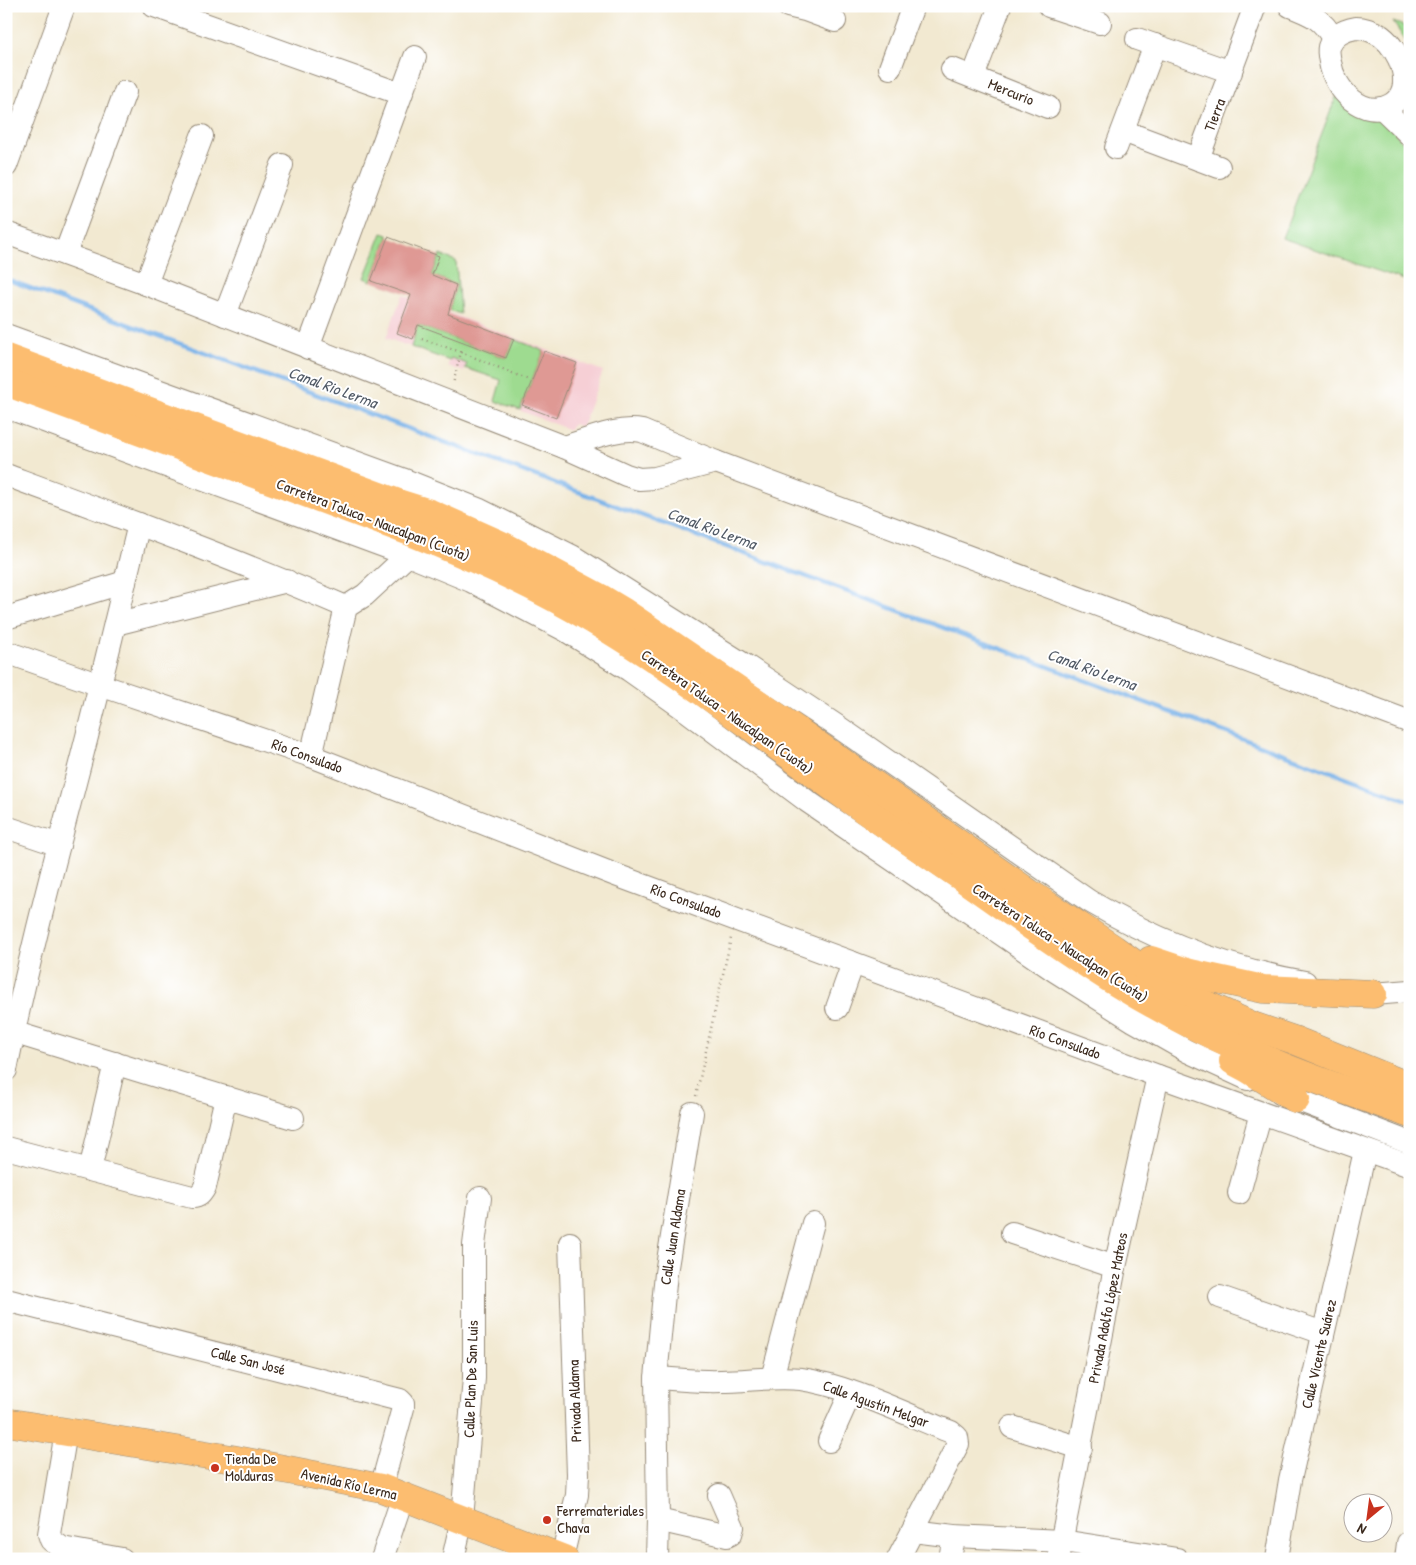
<svg xmlns="http://www.w3.org/2000/svg" width="1416" height="1565" viewBox="0 0 1416 1565" font-family="'Patrick Hand',sans-serif">
<rect width="100%" height="100%" fill="#fff"/>
<filter id="ink" filterUnits="userSpaceOnUse"><feTurbulence type="fractalNoise" baseFrequency=".02" numOctaves="2"/><feDisplacementMap in="SourceGraphic" scale="10" xChannelSelector="R" yChannelSelector="G"/><feConvolveMatrix kernelMatrix="1 2 1 2 8 2 1 2 1" color-interpolation-filters="sRGB"/></filter>
<filter id="wash" filterUnits="userSpaceOnUse"><feTurbulence type="fractalNoise" baseFrequency=".0096" numOctaves="4" result="noise"/><feDisplacementMap in="SourceGraphic" scale="20" xChannelSelector="R" yChannelSelector="G"/><feGaussianBlur stdDeviation="1.12" result="paint"/><feColorMatrix in="noise" values="0 0 0 0 0 0 0 0 0 0 0 0 0 0 0 0 0 1.4 0 .05"/><feComposite in="paint" operator="in"/></filter>
<g filter="url(#wash)">
<rect width="100%" height="100%" fill="#f2e9d1"/>
<polygon fill="#f6cfd5" points="402,295 603,371 582,427 573,424 570,430 495,401 501,380 465,368 464,372 448,366 449,361 386,338"/>
<g fill="#9edb90" stroke="#6c8257">
<polygon points="1393,22 1410,28 1410,51 1409,46"/>
<polygon points="1336,97 1381,117 1410,150 1410,282 1282,238"/>
<polygon points="382,233 388,235 388,237 371,281 364,278"/>
<polygon points="440,255 456,261 460,314 449,310 456,285 432,275"/>
<polygon points="418,325 506,358 514,339 544,351 520,410 495,401 501,380 465,368 467,364 451,358 450,361 411,347"/>
</g>
<g fill="none" stroke-linecap="round" stroke-linejoin="round">
<polyline stroke="#77b1e8" stroke-width="4.5" points="6,279 1410,801"/>
</g>
<g id="blocks">
<g fill="#df9994">
<polygon points="388,237 439,256 432,275 456,285 448,314 514,339 506,358 418,325 413,339 397,333 411,295 371,281"/>
<polygon points="544,351 577,363 556,418 522,405"/>
</g>
</g>
</g>
<g filter="url(#ink)">
<use href="#blocks" fill-opacity="0" stroke="#968a78" stroke-width="1"/>
<g fill="none" stroke-linecap="round" stroke-linejoin="round">
<defs>
<g id="minor">
<polyline points="154,6 401,94"/>
<polyline points="788,6 805,10 835,21"/>
<polyline points="1049,6 1100,23"/>
<path d="M1290,6c21,8 33,13 43,33"/>
<path d="M1356,28c9,0 17,3 25,8 19,14 35,52 11,68 -29,17 -58,-15 -62,-42 -1,-5 -2,-11 -1,-15 4,-12 16,-17 27,-19z"/>
<polyline points="1137,39 1231,72"/>
<polyline points="890,68 913,6"/>
<polyline points="952,69 1048,107"/>
<polyline points="973,77 1000,6"/>
<polyline points="1382,108 1410,135"/>
<polyline points="1123,131 1219,167"/>
<polyline points="1116,148 1155,45"/>
<polyline points="1198,159 1255,6"/>
<polyline points="6,166 64,6"/>
<polyline points="6,233 146,284 564,447 626,475 639,479 655,478 716,462"/>
<polyline points="65,254 125,92"/>
<polyline points="146,284 202,136"/>
<polyline points="225,315 282,165"/>
<path d="M6,335l396,144 78,31 92,46 176,111 89,59 252,175c66,39 140,68 216,81"/>
<polyline points="308,348 415,57"/>
<polyline points="6,407 408,555 471,581 565,630 629,670 687,711 807,801 1055,971 1134,1021 1187,1051 1248,1079"/>
<path d="M564,447c23,-7 54,-21 78,-16l74,31 694,260"/>
<path d="M6,475c114,42 229,84 340,132"/>
<polyline points="6,618 125,582"/>
<polyline points="115,624 287,581"/>
<polyline points="6,652 100,685 311,756 613,874 1158,1076 1410,1166"/>
<polyline points="311,756 346,607 365,595 408,555"/>
<polyline points="6,827 59,845"/>
<polyline points="1356,991 1373,994 1410,991"/>
<polyline points="837,1008 853,963"/>
<polyline points="6,1030 293,1118"/>
<path d="M6,1070c21,-106 49,-210 76,-314 20,-77 38,-154 57,-232"/>
<polyline points="1280,1093 1410,1143"/>
<path d="M6,1148l186,49c7,0 9,-3 13,-10l21,-90"/>
<polyline points="90,1170 115,1063"/>
<polyline points="1239,1193 1261,1113"/>
<polyline points="1012,1233 1115,1267"/>
<polyline points="1220,1297 1323,1333"/>
<polyline points="6,1300 400,1400 403,1403 403,1408 381,1488"/>
<path d="M656,1378c22,1 44,4 65,3 27,0 53,-5 80,-2 49,7 104,35 150,53l6,5 1,7 -60,115"/>
<polyline points="772,1378 813,1223"/>
<polyline points="1012,1427 1081,1448"/>
<polyline points="66,1432 49,1534 51,1540 62,1548 122,1559"/>
<polyline points="829,1441 851,1392"/>
<polyline points="658,1520 727,1536 731,1534 733,1527 719,1495"/>
<polyline points="913,1531 954,1536 1062,1541 1177,1559"/>
<polyline points="562,1558 577,1495 578,1474 570,1243"/>
<polyline points="382,1559 403,1496"/>
<polyline points="453,1559 462,1519 474,1378 474,1245 480,1198"/>
<polyline points="657,1559 658,1520 656,1378 666,1273 692,1113"/>
<polyline points="950,1559 954,1536"/>
<polyline points="1058,1559 1115,1267 1158,1076"/>
<polyline points="1277,1559 1290,1480 1365,1151"/>
<polyline points="1406,1559 1408,1543"/>
</g>
<polyline id="major" points="6,1422 232,1459 381,1488 564,1559"/>
<g id="highway">
<polyline points="6,358 398,503 430,513 504,546 599,597 624,612 762,706 1029,893 1114,949 1146,972 1202,1003 1253,1026 1294,1040 1410,1087"/>
<path d="M6,382l402,149c65,26 130,55 190,92 78,47 152,103 225,157 44,33 89,63 134,94 51,36 102,73 155,106 56,35 116,65 177,89 40,16 81,30 121,45"/>
<polyline points="1151,960 1190,973 1263,989 1373,994"/>
<polyline points="1233,1061 1248,1069 1296,1099"/>
</g>
</defs>
<use href="#minor" stroke="#968a78" stroke-width="24"/>
<use href="#major" stroke="#968a78" stroke-width="29"/>
<use href="#highway" stroke="#968a78" stroke-width="29"/>
<g stroke="#968a78" stroke-width="2.5" stroke-dasharray="1 4" stroke-linecap="butt">
<polyline points="422,339 461,352 453,384"/>
<polyline points="461,352 529,380"/>
<polyline points="696,1096 731,938"/>
</g>
<use href="#minor" stroke="#fff" stroke-width="22"/>
<use href="#major" stroke="#fcbd6f" stroke-width="28"/>
<use href="#highway" stroke="#fcbd6f" stroke-width="28"/>
</g>
</g>
<g fill="#c8321e" stroke="#fff" stroke-width="2">
<circle cx="215" cy="1468" r="5"/>
<circle cx="547" cy="1520" r="5"/>
</g>
<g text-anchor="middle" stroke-width="4" stroke-linejoin="round" paint-order="stroke">
<g font-size="15" fill="#3b2a1e" stroke="#fff">
<text transform="translate(1011 92) rotate(22)" y="5">Mercurio</text>
<text transform="translate(1215 115) rotate(-69)" y="5">Tierra</text>
<text transform="translate(373 520) rotate(21)" y="5">Carretera Toluca - Naucalpan (Cuota)</text>
<text transform="translate(727 712) rotate(35)" y="5">Carretera Toluca - Naucalpan (Cuota)</text>
<text transform="translate(307 756) rotate(20)" y="5">Río Consulado</text>
<text transform="translate(686 901) rotate(20)" y="5">Río Consulado</text>
<text transform="translate(1060 943) rotate(33)" y="5">Carretera Toluca - Naucalpan (Cuota)</text>
<text transform="translate(1065 1042) rotate(20)" y="5">Río Consulado</text>
<text transform="translate(673 1237) rotate(-81)" y="5">Calle Juan Aldama</text>
<text transform="translate(1108 1308) rotate(-79)" y="5">Privada Adolfo López Mateos</text>
<text transform="translate(1319 1354) rotate(-77)" y="5">Calle Vicente Suárez</text>
<text transform="translate(248 1361) rotate(14)" y="5">Calle San José</text>
<text transform="translate(471 1379) rotate(-88)" y="5">Calle Plan De San Luis</text>
<text transform="translate(575 1401) rotate(-92)" y="5">Privada Aldama</text>
<text transform="translate(876 1404) rotate(20)" y="5">Calle Agustín Melgar</text>
<text transform="translate(349 1484) rotate(13)" y="5">Avenida Río Lerma</text>
</g>
<g font-size="15" fill="#3b2a1e" stroke="#fff" text-anchor="start">
<text x="225" y="1464">Tienda De<tspan x="225" dy="17">Molduras</tspan></text>
<text x="557" y="1516">Ferremateriales<tspan x="557" dy="17">Chava</tspan></text>
</g>
<g font-size="16" font-style="italic" fill="#505965" stroke="#fff">
<text transform="translate(333 387) rotate(20)" y="6">Canal Rio Lerma</text>
<text transform="translate(712 528) rotate(20)" y="6">Canal Rio Lerma</text>
<text transform="translate(1092 669) rotate(20)" y="6">Canal Rio Lerma</text>
</g>
</g>
<rect width="1416" height="1565" fill="none" stroke="#fff" stroke-width="25"/>
<g transform="translate(1368 1518) rotate(209)"><circle r="24" fill="#ffffff" stroke="#b1aaa5"/>
<path d="M0-4L9 19L0 12L-9 19Z" fill="#c8321e"/>
<text y="-8" font-size="14" font-weight="bold" text-anchor="middle" fill="#3b2a1e">N</text>
</g>
</svg>
